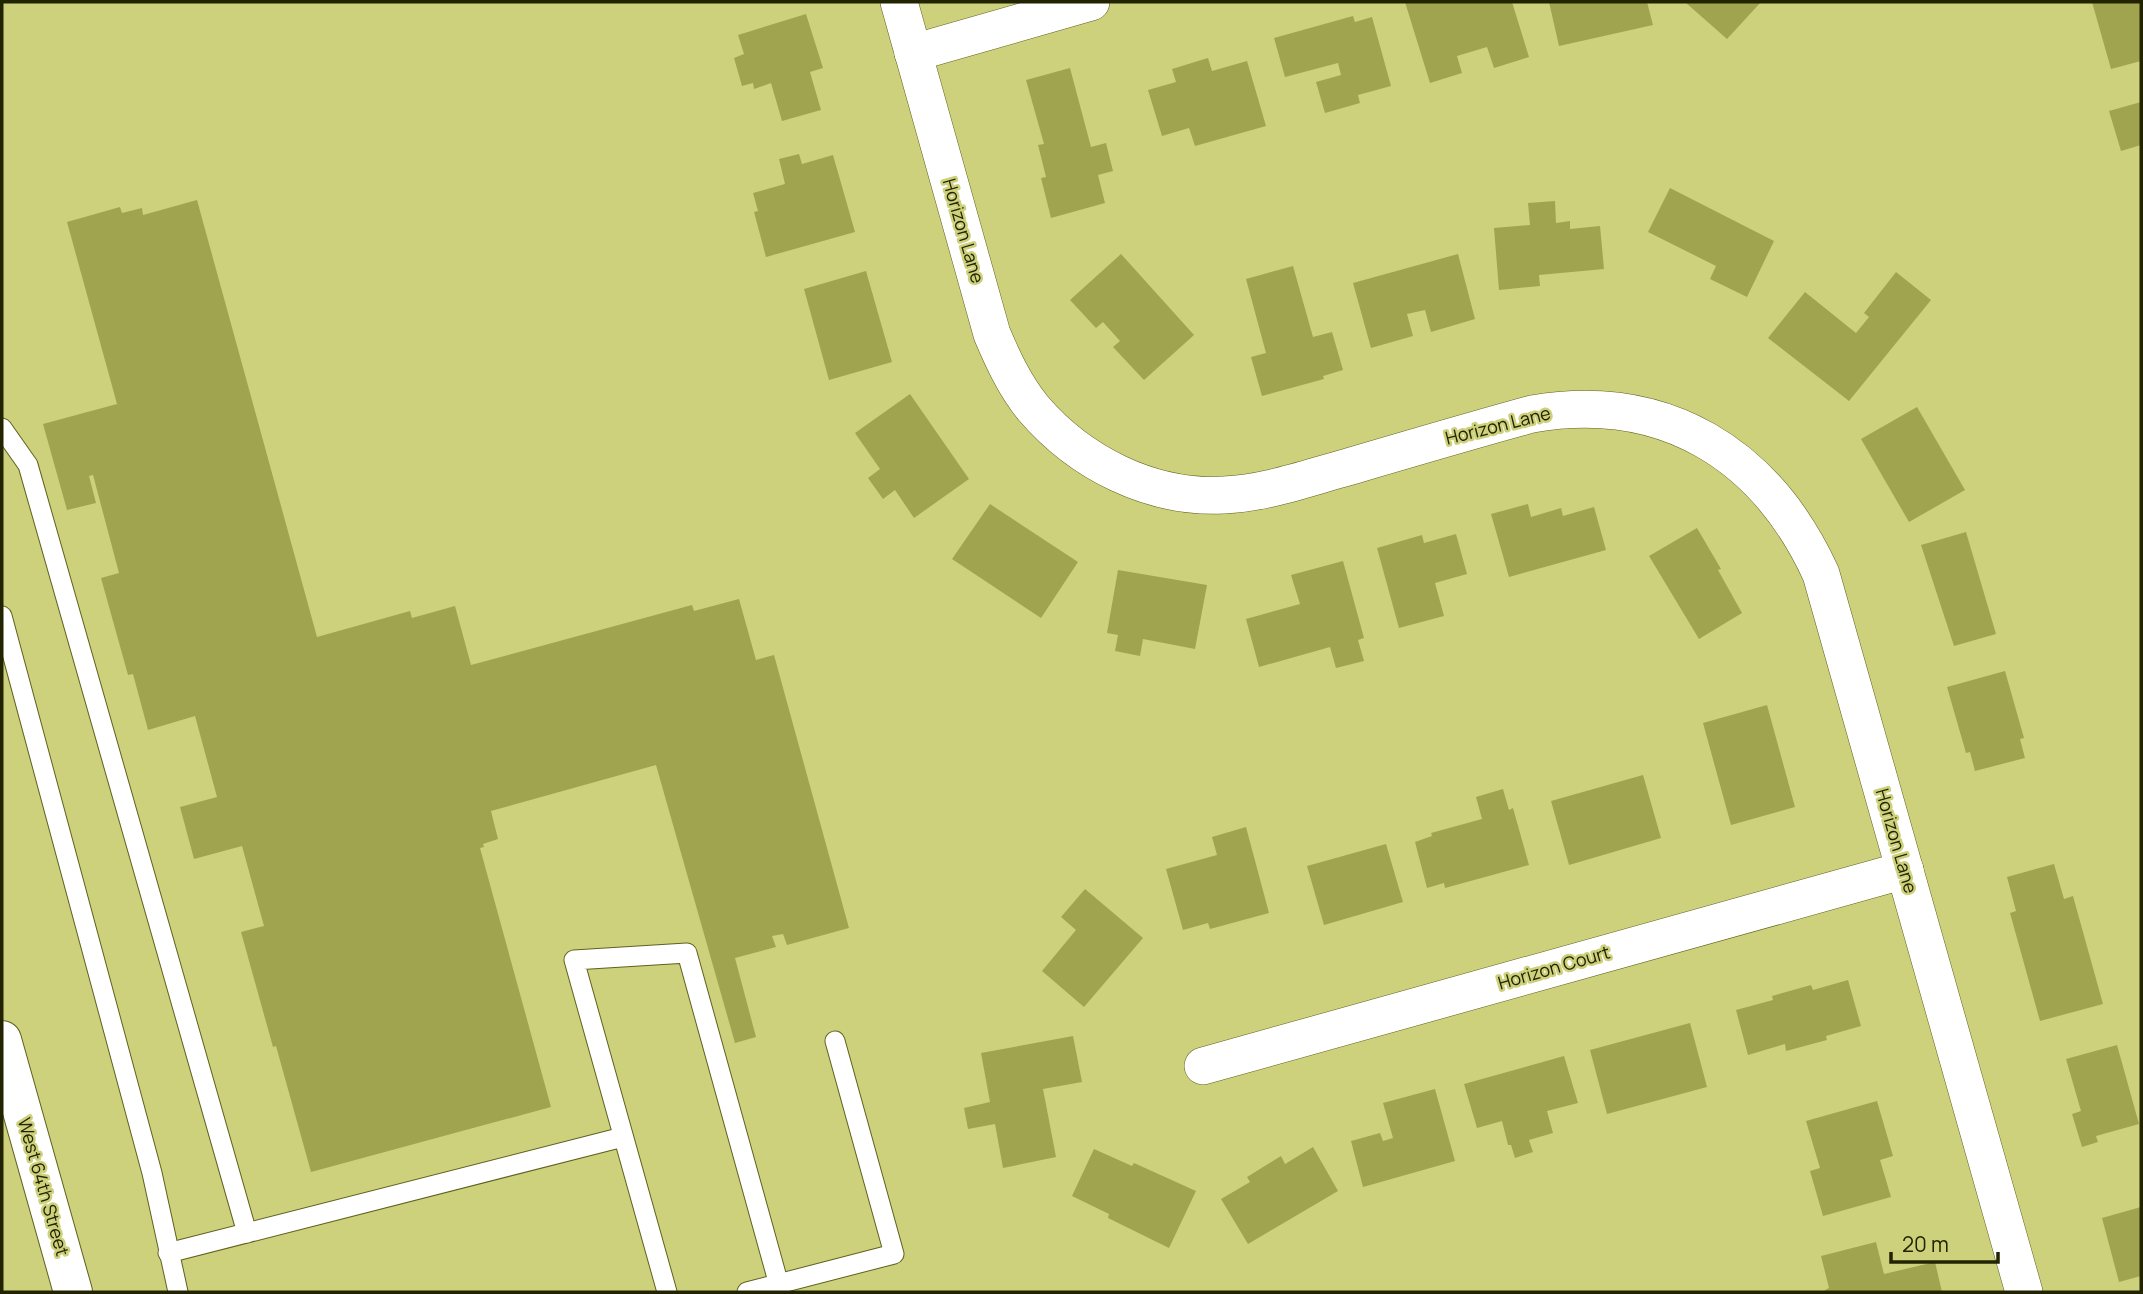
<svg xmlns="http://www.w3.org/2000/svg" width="2143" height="1294" viewBox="0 0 2143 1294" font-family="Manrope,sans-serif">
<rect width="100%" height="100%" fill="#cdd17b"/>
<g fill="#a1a44f">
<polygon points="1405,2 1512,2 1529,57 1494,68 1487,47 1457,56 1462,73 1430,83"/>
<polygon points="1549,2 1647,2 1653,25 1559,46"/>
<polygon points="1685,2 1761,2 1727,39"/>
<polygon points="2092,2 2141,2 2141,61 2111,69"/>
<polygon points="806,14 823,68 810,72 821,110 782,121 771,83 754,89 753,83 742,86 734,58 744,54 738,35"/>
<polygon points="1353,16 1355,22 1372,17 1391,86 1358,95 1360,103 1325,113 1316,82 1341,75 1338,63 1285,77 1274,38"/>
<polygon points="1208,58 1212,71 1247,61 1266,126 1195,146 1189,128 1162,136 1148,90 1176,82 1172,69"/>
<polygon points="1070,68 1091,147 1106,143 1113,171 1098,175 1105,203 1051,218 1041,178 1046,177 1038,145 1044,144 1026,80"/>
<polygon points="2141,102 2141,145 2121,151 2109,111"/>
<polygon points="799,154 802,164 833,155 855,232 766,257 754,212 758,211 753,193 785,184 779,159"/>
<polygon points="1670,188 1774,241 1747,297 1710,279 1716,266 1648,232"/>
<polygon points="197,200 317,637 410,611 412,618 455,606 471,665 692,605 694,611 739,599 756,660 774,655 849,928 787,945 783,934 772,936 776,947 735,958 756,1037 735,1043 656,765 491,811 498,839 483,844 484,847 480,848 551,1107 311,1172 276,1046 273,1047 241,932 264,926 242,846 194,859 180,807 217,797 195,716 148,730 133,674 128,675 101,578 119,573 93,475 89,476 96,503 67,510 43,424 117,404 67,222 120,207 122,213 142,208 143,215"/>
<polygon points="1555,201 1556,223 1570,221 1570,229 1600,226 1604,269 1539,275 1540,286 1499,290 1494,228 1530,225 1528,203"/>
<polygon points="1121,254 1194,335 1144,380 1113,347 1120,341 1103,322 1096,328 1070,300"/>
<polygon points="1458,254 1475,319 1431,332 1425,310 1407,314 1413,336 1371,348 1353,283"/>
<polygon points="1293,266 1313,337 1332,332 1343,370 1323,376 1324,379 1262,396 1251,357 1266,353 1246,279"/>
<polygon points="866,271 892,362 829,380 804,289"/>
<polygon points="1896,272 1931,300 1849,401 1768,338 1805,292 1856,333 1869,317 1864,313"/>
<polygon points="910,394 969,479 914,518 895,490 883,499 868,478 880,469 855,433"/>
<polygon points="1917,407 1965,490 1909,522 1861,439"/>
<polygon points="990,504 1078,562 1041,618 952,559"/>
<polygon points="1528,504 1531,517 1561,508 1563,516 1594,507 1606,550 1509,577 1491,514"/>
<polygon points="1697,528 1721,569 1718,570 1742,613 1699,639 1649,556"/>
<polygon points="1966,532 1996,634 1954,646 1921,545"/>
<polygon points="1456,534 1467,574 1435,583 1444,616 1399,628 1377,548 1422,535 1424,543"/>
<polygon points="1343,561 1364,638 1358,640 1364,661 1336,668 1330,647 1259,667 1246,619 1300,604 1291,575"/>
<polygon points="1118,570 1207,585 1195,649 1143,639 1140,656 1115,651 1118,635 1107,633"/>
<polygon points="2005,671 2024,738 2020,739 2025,758 1975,771 1970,752 1966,753 1947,687"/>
<polygon points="1767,705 1795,807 1731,825 1703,723"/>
<polygon points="1643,775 1661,838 1569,865 1551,801"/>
<polygon points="1503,789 1509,810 1513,808 1529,865 1445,888 1444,883 1427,888 1415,842 1432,836 1431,833 1482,819 1476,797"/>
<polygon points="1246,827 1269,913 1210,929 1208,923 1183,930 1166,869 1217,855 1212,837"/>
<polygon points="1386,844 1403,902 1324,925 1307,866"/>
<polygon points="2054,864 2064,899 2073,896 2103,1004 2040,1021 2010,913 2016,911 2007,877"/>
<polygon points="1085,889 1143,938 1084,1007 1042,971 1076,930 1061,917"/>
<polygon points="1848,980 1861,1026 1826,1036 1827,1040 1786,1051 1785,1044 1748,1055 1736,1010 1773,1000 1772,996 1811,985 1813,990"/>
<polygon points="1690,1023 1707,1087 1607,1114 1590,1050"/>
<polygon points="1073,1036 1082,1082 1043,1089 1056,1157 1003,1168 995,1124 968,1129 964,1108 990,1102 981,1053"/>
<polygon points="2117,1045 2139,1124 2096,1136 2098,1142 2082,1147 2072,1114 2081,1111 2066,1059"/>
<polygon points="1564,1056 1578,1103 1547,1111 1553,1133 1529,1140 1533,1152 1515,1158 1511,1145 1508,1145 1502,1121 1477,1128 1464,1084"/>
<polygon points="1435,1089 1455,1161 1363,1187 1351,1141 1380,1133 1383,1141 1393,1138 1383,1103"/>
<polygon points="1877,1101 1893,1156 1880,1160 1891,1197 1823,1216 1810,1171 1820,1168 1806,1121"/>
<polygon points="1313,1147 1338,1191 1248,1244 1221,1199 1250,1182 1247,1177 1281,1156 1285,1164"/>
<polygon points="1094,1149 1132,1166 1134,1163 1196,1191 1169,1248 1108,1218 1109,1214 1072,1196"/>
<polygon points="2141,1207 2141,1276 2119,1282 2102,1218"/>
<polygon points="1876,1242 1884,1274 1935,1262 1942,1292 1825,1292 1825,1290 1829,1288 1821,1256"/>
</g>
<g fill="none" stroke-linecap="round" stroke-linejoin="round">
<defs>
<g id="lane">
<polyline points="2,428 28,465 247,1233"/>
<polyline points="2,616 152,1173 178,1292"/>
<polyline points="168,1253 623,1137"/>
<polyline points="667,1292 574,960 687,953 779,1285"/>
<polyline points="747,1292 894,1254 835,1041"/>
</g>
<g id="street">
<path d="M899,2l93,332c11,26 23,52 41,74 47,55 118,91 191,87 43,-2 83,-17 124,-28 61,-18 122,-36 184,-53 133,-23 234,40 289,160l203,718"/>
<polyline points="913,53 1091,2"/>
<polyline points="1203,1066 1905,870"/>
</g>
<polyline id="secondary" points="2,1040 73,1292"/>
</defs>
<use href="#lane" stroke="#5f611f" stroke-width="21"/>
<use href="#street" stroke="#5f611f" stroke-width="38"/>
<use href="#secondary" stroke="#5f611f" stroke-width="40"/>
<use href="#lane" stroke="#fff" stroke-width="19"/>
<use href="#street" stroke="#fff" stroke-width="37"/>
<use href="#secondary" stroke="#fff" stroke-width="38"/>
</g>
<g text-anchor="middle" stroke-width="5" stroke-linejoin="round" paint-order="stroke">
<g font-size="18" fill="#222300" stroke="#cdd17b">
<text transform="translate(963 231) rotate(74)" y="6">Horizon Lane</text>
<text transform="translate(1498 426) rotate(-14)" y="6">Horizon Lane</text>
<text transform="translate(1896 841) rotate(74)" y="6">Horizon Lane</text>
<text transform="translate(1554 968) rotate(-16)" y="6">Horizon Court</text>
<text transform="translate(43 1187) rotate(74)" y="6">West 64th Street</text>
</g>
</g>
<rect width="2143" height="1294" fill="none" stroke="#222300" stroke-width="7"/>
<path d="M1891 1252v10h107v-10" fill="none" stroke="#222300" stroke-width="3.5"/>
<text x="1902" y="1252" font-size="21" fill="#222300" stroke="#cdd17b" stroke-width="5" paint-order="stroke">20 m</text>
</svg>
